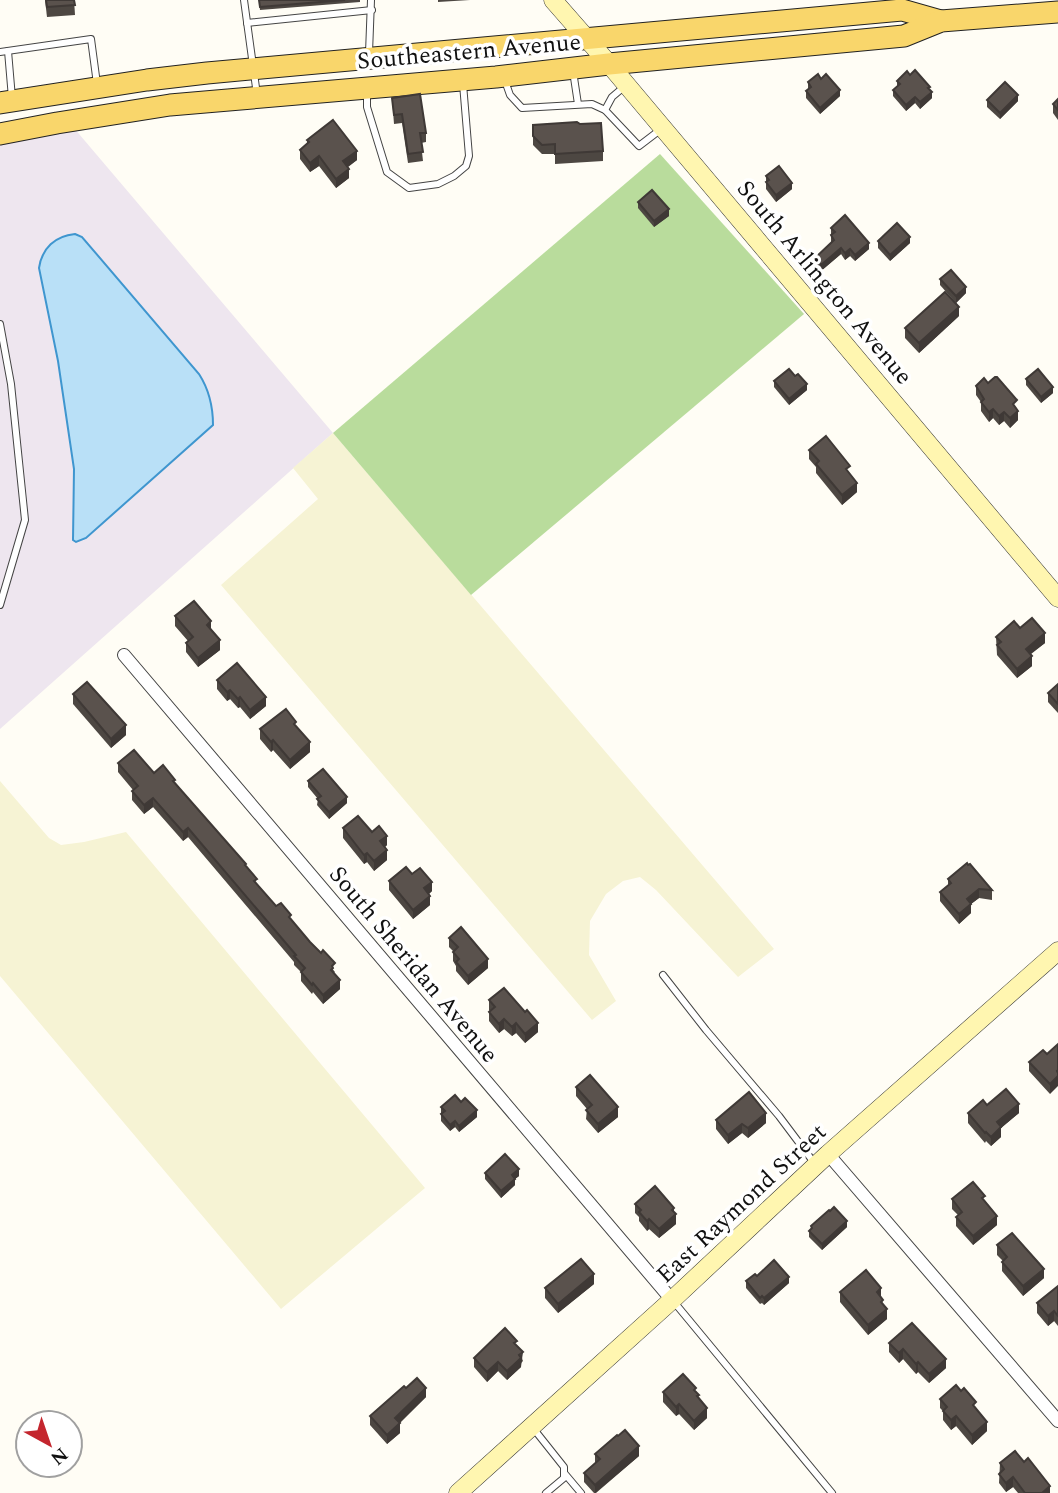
<svg xmlns="http://www.w3.org/2000/svg" width="1058" height="1493" viewBox="0 0 1058 1493" font-family="Spectral,serif">
<rect width="100%" height="100%" fill="#fffdf5"/>
<polygon fill="#eee6ef" points="68,121 333,433 0,729 0,141"/>
<g fill="#f6f3d4">
<polygon points="333,433 774,949 738,977 656,890 640,877 623,881 606,894 590,921 589,955 616,1001 592,1020 221,585 318,499 293,468"/>
<polygon points="0,781 49,838 61,845 84,842 126,832 425,1188 281,1309 0,976"/>
</g>
<polygon fill="#b9dc9c" points="660,154 804,314 471,595 333,433"/>
<path fill="#b9e0f7" stroke="#3f96cf" stroke-width="2" d="M75,234l7,3 117,137c9,14 14,33 14,51l-127,113 -10,4 -3,-2 1,-71 -16,-108 -19,-93c3,-20 16,-32 36,-34z"/>
<g fill="none" stroke-linecap="round" stroke-linejoin="round">
<defs>
<g id="service">
<polyline points="244,0 257,95"/>
<polyline points="247,23 372,10"/>
<polyline points="8,51 12,98"/>
<polyline points="0,52 91,39 97,84"/>
<polyline points="369,53 371,0"/>
<polyline points="573,71 578,104"/>
<polyline points="504,78 510,95 522,108 592,104 605,110 639,146 660,130"/>
<polyline points="367,93 367,107 387,172 409,188 438,184 454,176 466,166 469,156 463,84"/>
<polyline points="605,110 612,97 625,86"/>
<polyline points="0,324 11,384 25,520 0,605"/>
<polyline points="663,975 706,1030 779,1116 815,1164"/>
<polyline points="674,1302 832,1493"/>
<polyline points="533,1428 564,1467 564,1478 546,1493"/>
<polyline points="565,1474 581,1493"/>
</g>
<g id="minor">
<polyline points="124,655 672,1300"/>
<polyline points="828,1154 1058,1421"/>
</g>
<g id="secondary">
<polyline points="553,0 609,64 1058,598"/>
<polyline points="458,1493 672,1300 828,1154 1058,951"/>
</g>
<g id="primary">
<polyline points="0,103 147,80 207,73 902,10 941,21"/>
<polyline points="0,134 57,123 170,105 496,77 609,64 904,36 941,21 1058,12"/>
</g>
</defs>
<use href="#service" stroke="#444" stroke-width="8"/>
<use href="#minor" stroke="#444" stroke-width="14"/>
<use href="#secondary" stroke="#333" stroke-width="19"/>
<use href="#primary" stroke="#222" stroke-width="23"/>
<use href="#service" stroke="#fff" stroke-width="6"/>
<use href="#minor" stroke="#fff" stroke-width="12"/>
<use href="#secondary" stroke="#fff6b0" stroke-width="18"/>
<use href="#primary" stroke="#f9d66b" stroke-width="21"/>
</g>
<g fill="#4d4742">
<polygon points="45,0 74,0 75,15 47,17"/>
<polygon points="259,0 360,0 360,2 260,10"/>
<polygon points="438,0 470,0 438,2"/>
<polygon points="910,75 930,90 932,98 920,109 915,103 906,111 893,96 893,90 897,86 897,81"/>
<polygon points="821,79 840,96 820,114 806,98 806,91 808,89 808,82"/>
<polygon points="392,98 426,133 426,142 421,143 423,161 408,163 402,123 394,124"/>
<polygon points="1058,99 1058,120 1053,113 1053,104"/>
<polygon points="987,100 1018,101 1000,119 987,107"/>
<polygon points="533,125 603,151 603,161 555,164 555,154 542,154 533,145"/>
<polygon points="307,140 357,160 347,167 349,178 336,188 319,166 310,172 300,159 300,150 307,144"/>
<polygon points="766,176 792,189 776,202 766,189"/>
<polygon points="638,202 669,216 654,227 638,208"/>
<polygon points="831,228 869,249 855,261 850,256 845,260 841,254 821,271 815,264 815,258 831,243"/>
<polygon points="878,241 910,243 890,261 878,248"/>
<polygon points="940,279 966,293 956,303 940,285"/>
<polygon points="959,316 919,353 905,338 905,328"/>
<polygon points="795,376 807,390 789,405 774,387 774,381"/>
<polygon points="1026,379 1053,393 1041,403 1026,385"/>
<polygon points="976,386 1017,410 1018,420 1010,428 1004,421 999,425 993,418 989,422 981,411 981,402 976,395"/>
<polygon points="809,450 850,474 857,492 842,505 816,473 816,467 809,459"/>
<polygon points="175,616 211,631 220,650 198,667 186,652 186,643 188,641 175,626"/>
<polygon points="1020,628 1045,643 1030,654 1032,666 1017,678 997,655 996,637"/>
<polygon points="217,680 266,706 250,719 240,707 238,708 230,699 227,701 217,689"/>
<polygon points="1058,684 1058,713 1048,702 1048,693"/>
<polygon points="73,694 126,735 111,748 73,704"/>
<polygon points="296,726 310,752 290,769 273,750 271,752 260,739 260,729"/>
<polygon points="118,763 154,773 175,783 246,866 257,884 276,906 291,919 335,972 334,973 340,989 323,1004 313,992 312,994 301,981 301,972 294,965 294,962 188,837 183,841 153,807 144,814 132,800 132,791 133,790 118,772"/>
<polygon points="308,781 347,803 329,819 317,805 318,799 308,787"/>
<polygon points="343,828 387,845 385,847 387,860 374,871 367,862 364,864 343,838"/>
<polygon points="412,874 432,891 429,894 430,905 413,919 389,890 389,881"/>
<polygon points="948,879 992,890 992,900 979,898 971,904 971,913 959,924 940,901 940,892 948,885"/>
<polygon points="449,938 488,968 468,985 456,971 456,966 453,961 453,951 449,947"/>
<polygon points="489,1000 538,1032 525,1043 516,1033 512,1036 504,1029 499,1033 489,1021 489,1012 490,1011 489,1010"/>
<polygon points="1058,1044 1050,1094 1029,1071 1029,1062 1047,1054"/>
<polygon points="576,1087 618,1117 598,1133 586,1119 587,1109 576,1096"/>
<polygon points="461,1102 477,1117 459,1132 455,1127 450,1131 441,1121 441,1107"/>
<polygon points="987,1105 1019,1113 1001,1128 1001,1137 991,1146 986,1141 985,1143 968,1123 968,1113"/>
<polygon points="716,1120 766,1123 748,1138 742,1133 728,1144 716,1129"/>
<polygon points="485,1173 519,1176 515,1179 515,1185 501,1198 485,1179"/>
<polygon points="952,1199 985,1201 997,1225 973,1245 956,1226 956,1217 958,1215 952,1209"/>
<polygon points="635,1204 674,1212 676,1224 659,1238 649,1229 647,1231 639,1221 639,1217 635,1213"/>
<polygon points="811,1226 847,1227 822,1250 809,1237 809,1231 811,1229"/>
<polygon points="997,1245 1044,1278 1023,1296 1002,1271 1002,1262 1003,1261 997,1255"/>
<polygon points="746,1281 789,1283 764,1305 762,1303 760,1304 746,1288"/>
<polygon points="594,1284 558,1313 545,1298 545,1288"/>
<polygon points="1058,1286 1058,1326 1054,1321 1048,1326 1037,1313 1037,1303"/>
<polygon points="840,1292 881,1297 887,1319 868,1335 840,1302"/>
<polygon points="889,1343 946,1368 929,1383 918,1372 916,1374 903,1359 899,1363 889,1352"/>
<polygon points="517,1346 523,1361 521,1363 521,1367 507,1380 498,1371 487,1382 474,1367 474,1358"/>
<polygon points="406,1388 426,1397 400,1423 400,1433 387,1444 370,1425 370,1416"/>
<polygon points="696,1391 707,1418 694,1430 679,1414 676,1416 663,1402 663,1392"/>
<polygon points="940,1399 976,1408 987,1431 972,1445 956,1426 951,1430 943,1420 943,1411 940,1408"/>
<polygon points="595,1454 639,1456 596,1493 594,1493 584,1482 584,1473 595,1464"/>
<polygon points="1000,1463 1050,1493 1018,1493 1013,1487 1006,1492 999,1483"/>
</g>
<g fill="#3f3936">
<polygon points="840,90 840,96 820,114 820,108"/>
<polygon points="932,92 932,98 920,109 920,102"/>
<polygon points="1018,95 1018,101 1000,119 1000,113"/>
<polygon points="915,97 915,103 906,111 906,105"/>
<polygon points="357,151 357,160 343,171 343,161"/>
<polygon points="319,156 319,166 310,172 310,163"/>
<polygon points="349,169 349,178 336,188 336,179"/>
<polygon points="792,183 792,189 776,202 776,195"/>
<polygon points="669,209 669,216 654,227 654,221"/>
<polygon points="910,237 910,243 890,261 890,255"/>
<polygon points="869,243 869,249 855,261 855,255"/>
<polygon points="841,248 841,254 821,271 821,265"/>
<polygon points="850,249 850,256 845,260 845,253"/>
<polygon points="966,287 966,293 956,303 956,296"/>
<polygon points="959,307 959,316 919,353 919,343"/>
<polygon points="807,384 807,390 789,405 789,399"/>
<polygon points="1053,387 1053,393 1041,403 1041,397"/>
<polygon points="993,409 993,418 989,422 989,412"/>
<polygon points="1018,411 1018,420 1010,428 1010,418"/>
<polygon points="1004,412 1004,421 999,425 999,416"/>
<polygon points="857,483 857,492 842,505 842,495"/>
<polygon points="211,621 211,631 207,625"/>
<polygon points="1045,633 1045,643 1026,658 1026,649"/>
<polygon points="220,640 220,650 198,667 198,658"/>
<polygon points="1032,656 1032,666 1017,678 1017,669"/>
<polygon points="230,690 230,699 227,701 227,692"/>
<polygon points="240,697 240,707 238,708 238,699"/>
<polygon points="266,697 266,706 250,719 250,710"/>
<polygon points="126,725 126,735 111,748 111,739"/>
<polygon points="273,740 273,750 271,752 271,742"/>
<polygon points="310,742 310,752 290,769 290,760"/>
<polygon points="347,797 347,803 329,819 329,812"/>
<polygon points="153,798 153,807 144,814 144,805"/>
<polygon points="188,828 188,837 183,841 183,832"/>
<polygon points="387,836 387,845 380,851 380,841"/>
<polygon points="387,850 387,860 374,871 374,861"/>
<polygon points="367,853 367,862 364,864 364,855"/>
<polygon points="432,882 432,891 424,898 424,888"/>
<polygon points="979,889 979,898 971,904 971,913 959,924 959,914 967,899"/>
<polygon points="430,896 430,905 413,919 413,910"/>
<polygon points="488,959 488,968 468,985 468,976"/>
<polygon points="340,980 340,989 323,1004 323,995"/>
<polygon points="504,1019 504,1029 499,1033 499,1024"/>
<polygon points="516,1023 516,1033 512,1036 512,1027"/>
<polygon points="538,1023 538,1032 525,1043 525,1034"/>
<polygon points="1058,1070 1058,1086 1050,1094 1050,1084"/>
<polygon points="1019,1104 1019,1113 1001,1128 1001,1137 991,1146 991,1137 997,1122"/>
<polygon points="618,1107 618,1117 598,1133 598,1124"/>
<polygon points="477,1110 477,1117 459,1132 459,1126"/>
<polygon points="766,1113 766,1123 748,1138 748,1128"/>
<polygon points="455,1121 455,1127 450,1131 450,1125"/>
<polygon points="742,1124 742,1133 728,1144 728,1135"/>
<polygon points="519,1169 519,1176 515,1179 515,1185 501,1198 501,1191 512,1175"/>
<polygon points="674,1208 674,1216 676,1214 676,1224 659,1238 659,1229"/>
<polygon points="997,1216 997,1225 973,1245 973,1236"/>
<polygon points="649,1219 649,1229 647,1231 647,1221"/>
<polygon points="847,1221 847,1227 822,1250 822,1244"/>
<polygon points="1044,1269 1044,1278 1023,1296 1023,1286"/>
<polygon points="594,1274 594,1284 558,1313 558,1304"/>
<polygon points="789,1277 789,1283 764,1305 764,1298"/>
<polygon points="881,1288 881,1297 877,1292"/>
<polygon points="887,1309 887,1319 868,1335 868,1325"/>
<polygon points="1054,1311 1054,1321 1048,1326 1048,1316"/>
<polygon points="903,1349 903,1359 899,1363 899,1353"/>
<polygon points="523,1352 521,1367 507,1380 507,1371"/>
<polygon points="946,1359 946,1368 929,1383 929,1374"/>
<polygon points="498,1362 498,1371 487,1382 487,1372"/>
<polygon points="918,1362 918,1372 916,1374 916,1364"/>
<polygon points="426,1388 426,1397 395,1427 395,1418"/>
<polygon points="679,1404 679,1414 676,1416 676,1407"/>
<polygon points="707,1408 707,1418 694,1430 694,1421"/>
<polygon points="956,1416 956,1426 951,1430 951,1420"/>
<polygon points="987,1422 987,1431 972,1445 972,1435"/>
<polygon points="400,1423 400,1433 387,1444 387,1435"/>
<polygon points="639,1446 639,1456 595,1493 595,1485"/>
<polygon points="1013,1477 1013,1487 1006,1492 1006,1483"/>
<polygon points="1050,1486 1050,1493 1042,1493"/>
</g>
<g fill="#5a524d" stroke="#3f3936" stroke-width="2">
<polygon points="46,0 74,0 75,5 47,7"/>
<polygon points="259,0 345,0 260,7"/>
<polygon points="915,70 930,87 928,88 932,92 920,102 915,97 906,105 893,90 900,84 897,81 907,71 910,75"/>
<polygon points="818,74 821,79 826,74 840,90 820,108 806,91 811,87 808,82"/>
<polygon points="1005,82 1018,95 1000,113 987,100"/>
<polygon points="420,94 426,133 420,133 423,152 408,154 402,114 394,115 392,98"/>
<polygon points="1058,99 1058,110 1053,104"/>
<polygon points="333,120 357,151 343,161 349,169 336,179 319,156 310,163 300,150 309,142 307,140"/>
<polygon points="577,122 580,124 601,123 603,151 555,154 555,144 542,145 533,136 533,125"/>
<polygon points="779,166 792,183 776,195 766,182 769,180 766,176"/>
<polygon points="652,190 669,209 654,221 638,202"/>
<polygon points="845,215 869,243 855,255 850,249 845,253 841,248 821,265 815,258 834,240 831,235 835,232 831,228"/>
<polygon points="897,223 910,237 890,255 878,241"/>
<polygon points="951,270 966,287 956,296 940,279"/>
<polygon points="945,292 959,307 919,343 905,328"/>
<polygon points="789,369 795,376 798,374 807,384 789,399 774,381"/>
<polygon points="1038,369 1053,387 1041,397 1026,379"/>
<polygon points="995,377 997,377 1017,400 1013,404 1018,411 1010,418 1004,412 999,416 993,409 989,412 981,402 984,399 976,386 984,378 988,383"/>
<polygon points="826,436 850,466 846,469 857,483 842,495 816,464 819,461 809,450"/>
<polygon points="194,601 211,621 207,625 220,640 198,658 186,643 193,637 175,616"/>
<polygon points="1032,618 1045,633 1026,649 1032,656 1017,669 997,645 1001,642 996,637 1014,621 1020,628"/>
<polygon points="237,663 266,697 250,710 240,697 238,699 230,690 227,692 217,680"/>
<polygon points="87,682 126,725 111,739 73,694"/>
<polygon points="1058,684 1058,704 1048,693"/>
<polygon points="286,709 296,722 294,724 310,742 290,760 273,740 271,742 260,729"/>
<polygon points="134,750 154,773 163,765 175,780 173,781 246,864 245,865 257,879 254,881 276,906 281,903 291,915 289,917 310,942 321,953 323,950 335,963 332,966 333,968 331,970 340,980 323,995 313,983 312,985 301,972 305,968 294,956 296,955 188,828 183,832 153,798 144,805 132,791 138,786 118,763"/>
<polygon points="323,769 347,797 329,812 317,799 321,796 308,781"/>
<polygon points="358,816 372,832 379,826 387,836 380,841 387,850 374,861 367,853 364,855 343,828"/>
<polygon points="967,863 968,865 970,864 992,890 979,889 967,899 971,904 959,914 940,892 951,883 948,879"/>
<polygon points="406,867 412,874 420,868 432,882 424,888 430,896 413,910 389,881"/>
<polygon points="461,927 488,959 468,976 456,962 459,959 453,952 458,947 449,938"/>
<polygon points="504,988 525,1012 527,1010 538,1023 525,1034 516,1023 512,1027 504,1019 499,1024 489,1012 495,1007 489,1000"/>
<polygon points="1058,1044 1058,1070 1057,1071 1058,1073 1058,1076 1050,1084 1029,1062 1043,1050 1047,1054"/>
<polygon points="590,1075 618,1107 598,1124 586,1110 592,1105 576,1087"/>
<polygon points="1006,1089 1019,1104 997,1122 1001,1127 991,1137 986,1132 985,1133 968,1113 983,1100 987,1105"/>
<polygon points="749,1092 766,1113 748,1128 742,1124 728,1135 716,1120"/>
<polygon points="455,1095 461,1102 465,1098 477,1110 459,1126 455,1121 450,1125 441,1114 445,1111 441,1107"/>
<polygon points="505,1154 519,1169 512,1175 515,1179 501,1191 485,1173"/>
<polygon points="973,1182 985,1196 982,1198 997,1216 973,1236 956,1217 962,1212 952,1199"/>
<polygon points="655,1186 674,1208 672,1210 676,1214 659,1229 649,1219 647,1221 639,1212 641,1210 635,1204"/>
<polygon points="834,1207 847,1221 822,1244 809,1231 812,1228 811,1226 829,1210 830,1211"/>
<polygon points="1012,1233 1044,1269 1023,1286 1002,1262 1007,1257 997,1245"/>
<polygon points="581,1259 594,1274 558,1304 545,1288"/>
<polygon points="774,1260 789,1277 764,1298 762,1296 760,1298 746,1281 755,1274 757,1276"/>
<polygon points="866,1270 881,1288 877,1292 883,1300 881,1302 887,1309 868,1325 840,1292"/>
<polygon points="1058,1286 1058,1316 1054,1311 1048,1316 1037,1303"/>
<polygon points="912,1323 946,1359 929,1374 918,1362 916,1364 903,1349 899,1353 889,1343"/>
<polygon points="505,1328 517,1341 514,1343 523,1352 519,1355 521,1358 507,1371 498,1362 487,1372 474,1358"/>
<polygon points="683,1374 696,1388 694,1390 699,1395 697,1396 707,1408 694,1421 679,1404 676,1407 663,1392"/>
<polygon points="417,1378 426,1388 395,1418 400,1423 387,1435 370,1416 404,1386 406,1388"/>
<polygon points="956,1385 961,1391 964,1388 976,1402 973,1405 987,1422 972,1435 956,1416 951,1420 943,1411 947,1407 940,1399"/>
<polygon points="625,1430 639,1446 595,1485 584,1473 600,1459 595,1454 617,1435 618,1436"/>
<polygon points="1015,1451 1024,1462 1028,1458 1050,1486 1042,1493 1025,1493 1013,1477 1006,1483 999,1474 1004,1469 1000,1463"/>
</g>
<g text-anchor="middle" stroke-width="7" stroke-linejoin="round" paint-order="stroke">
<g font-size="24" fill="#111" stroke="#fff">
<text transform="translate(469 51) rotate(-5)" y="8">Southeastern Avenue</text>
<text transform="translate(825 282) rotate(50)" y="8">South Arlington Avenue</text>
<text transform="translate(414 964) rotate(50)" y="8">South Sheridan Avenue</text>
<text transform="translate(741 1203) rotate(-43)" y="8">East Raymond Street</text>
</g>
</g>
<g transform="translate(49 1444) rotate(140)"><circle r="33" fill="#ffffff" stroke="#a0a0a0" stroke-width="2"/>
<path d="M0-5L12 26L0 18L-12 26Z" fill="#c4262e"/>
<text y="-10" font-size="19" font-weight="bold" text-anchor="middle" fill="#111111">N</text>
</g>
</svg>
